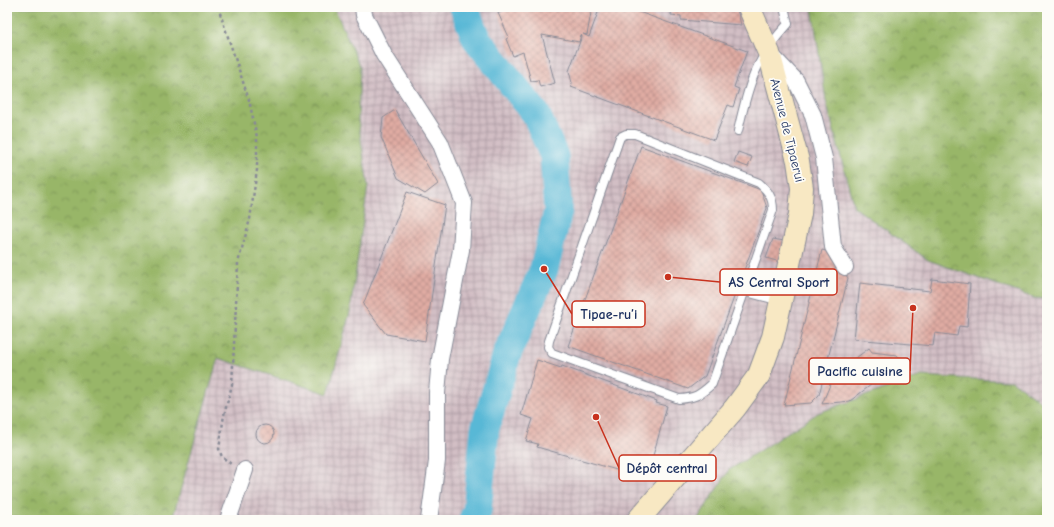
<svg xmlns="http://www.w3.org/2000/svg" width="1054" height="527" viewBox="0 0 1054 527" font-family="'Comic Neue',sans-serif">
<defs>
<pattern id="industrial-grid" width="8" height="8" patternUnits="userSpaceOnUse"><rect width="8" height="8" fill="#d2bec4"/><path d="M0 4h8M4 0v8" fill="none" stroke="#aa9ba2"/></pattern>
<pattern id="forest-crowns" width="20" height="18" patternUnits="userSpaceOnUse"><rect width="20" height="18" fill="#98b668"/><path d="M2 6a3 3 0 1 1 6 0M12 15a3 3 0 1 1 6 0" fill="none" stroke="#7b9459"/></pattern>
<pattern id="building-cross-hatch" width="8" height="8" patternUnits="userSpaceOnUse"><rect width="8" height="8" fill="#e0aca3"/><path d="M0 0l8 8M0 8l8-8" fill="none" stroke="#b58c88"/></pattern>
</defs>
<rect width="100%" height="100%" fill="#fdfcf7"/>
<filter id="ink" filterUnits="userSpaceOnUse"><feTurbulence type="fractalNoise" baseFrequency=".025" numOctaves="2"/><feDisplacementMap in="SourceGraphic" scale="8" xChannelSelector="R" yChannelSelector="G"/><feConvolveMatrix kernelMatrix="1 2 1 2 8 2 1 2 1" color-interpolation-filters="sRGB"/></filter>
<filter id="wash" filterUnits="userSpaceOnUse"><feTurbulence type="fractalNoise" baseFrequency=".012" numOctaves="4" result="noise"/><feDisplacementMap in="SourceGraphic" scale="16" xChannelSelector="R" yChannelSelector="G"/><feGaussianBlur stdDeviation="0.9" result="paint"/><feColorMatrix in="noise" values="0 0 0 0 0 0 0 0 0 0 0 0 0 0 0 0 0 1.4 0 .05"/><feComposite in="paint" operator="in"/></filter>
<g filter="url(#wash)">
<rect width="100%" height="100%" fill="#f4e6ce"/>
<polygon fill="url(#industrial-grid)" points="334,7 812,7 826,101 1034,298 1047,299 1047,406 1012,381 921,376 818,413 729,470 697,520 172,520 218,358 328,394 350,312 368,186 358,119 360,67"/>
<g fill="url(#forest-crowns)" stroke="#5a7263">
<polygon points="7,7 334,7 360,67 358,119 368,186 350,312 328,394 218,358 172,520 7,520"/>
<polygon points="812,7 1047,7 1047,299 1034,298 928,260 854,207 826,101"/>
<polygon points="921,376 1012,381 1047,406 1047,520 697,520 729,470 818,413"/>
</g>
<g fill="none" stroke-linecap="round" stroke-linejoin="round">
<polyline stroke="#58b8d6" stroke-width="29" points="464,7 476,38 536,114 554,156 558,211 544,269 507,354 485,429 477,511 473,520"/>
</g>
<g id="blocks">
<g fill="url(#building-cross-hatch)">
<polygon points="516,7 592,7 587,35 583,34 589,37 600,7 625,7 747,51 734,87 739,89 733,107 728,105 714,140 571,87 572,83 569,71 582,36 581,35 579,42 542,35 555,83 540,87 538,80 531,81 523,52 513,56 506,39 509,37 498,13"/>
<polygon points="672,7 710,7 710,8 727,11 737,9 741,25 681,20 681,16 671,15"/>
<polygon points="395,110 438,184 425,194 398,178 381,137 383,118"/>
<polygon points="641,146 761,190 767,208 705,376 688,389 568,346"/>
<polygon points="738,152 752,157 748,167 734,162"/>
<polygon points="407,192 445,205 425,341 386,334 363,305"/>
<polygon points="773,239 784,241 780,262 766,258"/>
<polygon points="822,250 830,252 848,278 819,395 811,403 784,405"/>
<polygon points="932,279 970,284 967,327 959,326 957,336 935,333 933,346 854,339 860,283 930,291"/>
<polygon points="869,348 872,352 897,355 902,361 850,401 822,404 832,380 833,380 831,377"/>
<polygon points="537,360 561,368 562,366 657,401 656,403 667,406 647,477 635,473 634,475 537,447 538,444 526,441 533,419 521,415"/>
<circle cx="265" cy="434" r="9"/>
</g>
</g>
</g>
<g filter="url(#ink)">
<use href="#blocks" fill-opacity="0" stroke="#888a96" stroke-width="1"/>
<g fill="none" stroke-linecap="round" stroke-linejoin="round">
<defs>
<g id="lane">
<path d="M738,131c10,-45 17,-72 50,-107l-4,-17"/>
<path d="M626,134h9l124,49c9,8 14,14 14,27l-61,174c-12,11 -17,14 -33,15l-127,-46 -4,-6 1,-6 71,-204z"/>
<polyline points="746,292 780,301"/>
</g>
<g id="street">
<polyline points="363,7 364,15 384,55 440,142 464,203 461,250 440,359 437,393 437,461 429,520"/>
<polyline points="769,53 796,81 813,115 824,158 833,247 845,267"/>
<polyline points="228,520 245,470"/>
</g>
<polyline id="secondary" points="638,520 735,408 759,375 773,337 800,214 802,188 798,161 769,53 749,7"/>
</defs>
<use href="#lane" stroke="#888a96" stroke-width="10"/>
<use href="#street" stroke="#888a96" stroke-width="18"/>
<use href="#secondary" stroke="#888a96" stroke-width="24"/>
<polyline stroke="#888a96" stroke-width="2.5" stroke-dasharray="3 3" stroke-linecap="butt" points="218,7 249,100 257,137 257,170 250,219 238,263 232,385 224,415 219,449 222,457 231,464"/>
<use href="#lane" stroke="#fff" stroke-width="8"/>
<use href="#street" stroke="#fff" stroke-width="16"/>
<use href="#secondary" stroke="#f8e8c3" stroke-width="22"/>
</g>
</g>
<g text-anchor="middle" stroke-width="3.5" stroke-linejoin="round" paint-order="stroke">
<g font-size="13" fill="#1b2f5e" stroke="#fdfcf7">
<text transform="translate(788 130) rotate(76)" y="5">Avenue de Tipaerui</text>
</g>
</g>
<path fill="none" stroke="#c8321e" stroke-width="1.5" d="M668 277L720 282M544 269L572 314M913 308L910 371M596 417L619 468"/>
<g fill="#c8321e" stroke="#fdfcf7" stroke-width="1.5">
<circle cx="668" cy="277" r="4"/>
<circle cx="544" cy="269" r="4"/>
<circle cx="913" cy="308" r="4"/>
<circle cx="596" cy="417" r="4"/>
</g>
<g fill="#fdfcf7" stroke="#c8321e" stroke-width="1.5">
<rect x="720" y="269" width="117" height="26" rx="4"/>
<rect x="572" y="301" width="73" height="26" rx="4"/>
<rect x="809" y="358" width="101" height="26" rx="4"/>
<rect x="619" y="455" width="97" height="26" rx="4"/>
</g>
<g font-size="14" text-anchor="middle" font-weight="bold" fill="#1b2f5e">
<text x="779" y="287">AS Central Sport</text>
<text x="609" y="319">Tipae-ru’i</text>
<text x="860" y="376">Pacific cuisine</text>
<text x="667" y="473">Dépôt central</text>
</g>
<rect width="1054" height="527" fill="none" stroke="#fdfcf7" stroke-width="24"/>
</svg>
